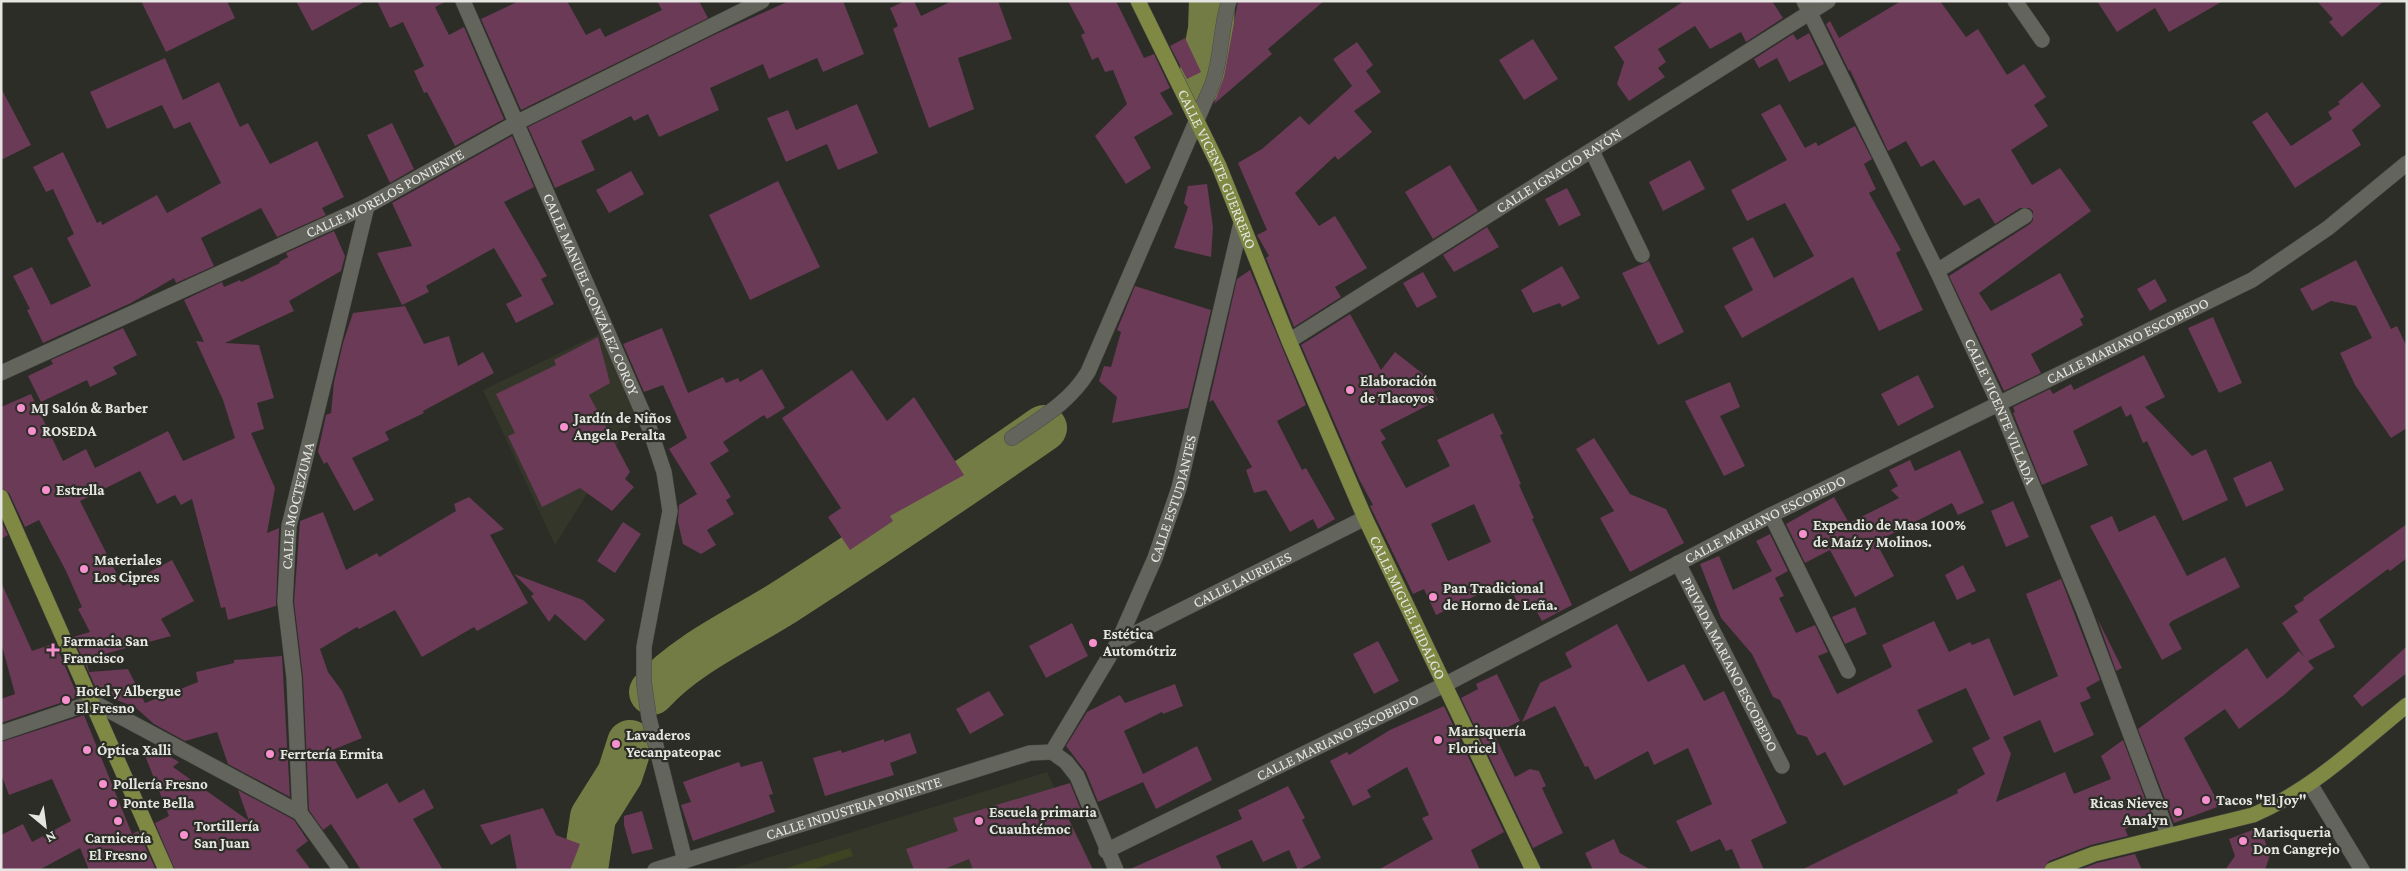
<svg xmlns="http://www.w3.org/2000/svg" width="2408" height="871" viewBox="0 0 2408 871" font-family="'Crimson Pro',serif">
<rect width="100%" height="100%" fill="#2b2d26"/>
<g fill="#34362a">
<polygon points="603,332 638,412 555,545 483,390"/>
<polygon points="1047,772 1094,870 728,870"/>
</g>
<polygon fill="#3e4422" points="850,848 853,856 811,870 781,870"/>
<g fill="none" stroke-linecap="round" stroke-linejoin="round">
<g stroke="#737c44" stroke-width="46">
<polyline points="1201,82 1211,29 1212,1"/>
<path d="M652,692c34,-38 90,-63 134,-91 87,-56 173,-114 258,-173"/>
<polyline points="586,863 593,817 620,774 630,743"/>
</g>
</g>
<g fill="#6a3a57" fill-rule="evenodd">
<polygon points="141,1 227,1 235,18 166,52"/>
<polygon points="296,1 366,1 312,31"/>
<polygon points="377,1 447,1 435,7 449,35 464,27 504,119 455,146 427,92 424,93 414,71 424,66 403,22 390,28"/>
<polygon points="519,1 567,1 586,35 600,28 605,37 662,10 657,1 699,1 708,18 521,110 481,19"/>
<polygon points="789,1 843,1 864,54 823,72 817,58 769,79 763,64 710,88 719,110 659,137 648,114 634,121 631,116 581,141 595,170 555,188 528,127 716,34"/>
<polygon points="905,1 914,1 921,16 952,1 998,1 1012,39 958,58 974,109 929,128 893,29 898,26 890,8"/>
<polygon points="1068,1 1116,1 1144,58 1154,54 1170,88 1160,93 1173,114 1134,137 1151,168 1126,184 1095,136 1127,104 1113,70 1105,72 1098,57 1092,60 1081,35 1085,33"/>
<polygon points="1238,1 1324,1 1268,49 1272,54 1214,104 1224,77"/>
<polygon points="1684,1 1772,1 1783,18 1746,42 1741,32 1710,49 1695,26 1658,49 1666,62 1658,68 1665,77 1629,101 1617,84 1624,62 1614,47"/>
<polygon points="1901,1 1940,1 1966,37 1978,29 2007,75 2024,64 2046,97 2034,105 2048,126 2011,150 2032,185 2060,168 2091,211 1979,293 1991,311 2060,273 2084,317 2080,319 2083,325 2031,354 2041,373 2004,391 1949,276 2030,224 2033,220 2033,211 2029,208 2020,208 1995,224 1979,198 1964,206 1934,160 1921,167 1906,141 1888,151 1850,70 1849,71 1826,24 1830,21 1839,38"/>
<polygon points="2097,1 2223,1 2169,32 2155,8 2117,32"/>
<polygon points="2317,1 2384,1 2342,37 2329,22 2333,19"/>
<polygon points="1809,33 1824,64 1789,82 1777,58 1759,68 1754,59 1793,34 1797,40"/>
<polygon points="1185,38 1201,72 1187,79 1170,46"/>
<polygon points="1533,39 1558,79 1524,100 1499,60"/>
<polygon points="1357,42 1373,65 1366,71 1381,92 1354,111 1372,132 1338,160 1335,156 1295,193 1319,226 1335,216 1367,268 1335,287 1341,297 1294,327 1266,258 1269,256 1257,235 1267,230 1238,163 1262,149 1300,116 1309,125 1352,86 1333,59"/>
<polygon points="165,58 183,100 219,82 240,127 248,123 270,164 317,141 344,197 322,208 326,215 277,237 261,208 201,238 214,266 176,283 174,278 131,303 43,343 27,310 30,309 13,276 32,267 51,305 91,286 67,238 74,234 53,189 46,192 33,167 63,152 97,223 101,221 102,225 157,195 167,213 221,183 190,122 174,129 162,105 107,129 90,92"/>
<polygon points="2362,82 2381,106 2352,130 2361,145 2295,188 2252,122 2267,112 2291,146 2332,119 2328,112 2340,104 2338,102"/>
<polygon points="1,88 31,145 1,160"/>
<polygon points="857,104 878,153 838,170 827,144 786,162 767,118 788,110 796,130"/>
<polygon points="1780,104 1805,148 1816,142 1818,146 1855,126 1872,159 1864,164 1876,189 1869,193 1901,250 1896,253 1923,310 1879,331 1853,277 1742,338 1724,306 1753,290 1732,248 1753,237 1774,278 1814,256 1785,203 1747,221 1731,190 1787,160 1761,114"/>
<polygon points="392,123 414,169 390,183 367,135"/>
<polygon points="512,136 534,187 504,202 547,276 541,279 554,304 516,323 506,304 522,296 494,248 426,286 429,292 402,305 377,253 412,246 392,203"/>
<polygon points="1690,160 1705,189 1663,211 1649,182"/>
<polygon points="1450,165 1478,211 1433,239 1405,192"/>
<polygon points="631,171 644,194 609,213 596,190"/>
<polygon points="778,181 820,267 750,300 709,215"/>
<polygon points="1207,184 1213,227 1211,257 1174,248 1188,207 1184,203 1188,186"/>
<polygon points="1567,188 1581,215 1559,226 1545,199"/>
<polygon points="1487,227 1499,247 1454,272 1443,255"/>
<polygon points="334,231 345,256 341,271 289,301 294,311 225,343 259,345 274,398 257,403 264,429 251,433 275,488 267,533 279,528 276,606 228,620 225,607 221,608 192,499 181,505 175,495 157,504 140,471 80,501 123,586 172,560 194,601 161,619 171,636 86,659 89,672 128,669 145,703 198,682 196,672 234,663 234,660 282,656 290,797 228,764 217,732 185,741 154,724 135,707 98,693 73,637 90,632 78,609 82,607 66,571 39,520 25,527 9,493 1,488 1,407 31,394 63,461 86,449 95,468 168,431 183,461 235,438 223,400 196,341 204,342 184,300 222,282 224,287 240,280 241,282 280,263 279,262 288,257 286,253"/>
<polygon points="2356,260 2391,329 2397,326 2407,347 2407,428 2391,438 2355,385 2340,353 2372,338 2356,306 2331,301 2312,311 2300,289"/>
<polygon points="1649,261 1684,332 1658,345 1622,273"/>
<polygon points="1562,266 1580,298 1562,307 1560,303 1533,313 1521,290"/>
<polygon points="1250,270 1306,405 1277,421 1302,470 1306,468 1335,519 1318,529 1313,519 1290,532 1266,490 1254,493 1246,470 1252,467 1213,400 1209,402 1237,279"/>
<polygon points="1423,272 1437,297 1417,308 1403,283"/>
<polygon points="2155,279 2167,301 2150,311 2137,289"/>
<polygon points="1135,286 1211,310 1188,408 1112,423 1117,397 1099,381 1104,366 1111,367 1121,332 1117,330"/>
<polygon points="405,306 424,344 449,336 458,366 483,352 494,373 423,411 424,413 385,432 389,440 352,458 374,500 354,511 327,462 324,464 318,452 326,415 331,413 334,382 343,343 353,313"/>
<path d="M1350,314l31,56 14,-18 32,25 11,23 -58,30 6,9 -5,3 25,46 44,-22 -13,-26 56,-27 10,21 -3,1 21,49 -2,1 15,33 -2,1 40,86 -30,16 -10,-18 -11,6 -15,-28 -70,34 -12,-26 -11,5 -39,-80 -4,-8 3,-1 -14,-26 -58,-134zM1474,504l17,38 -43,19 -17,-37z"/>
<polygon points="2213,317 2242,383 2219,393 2188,328"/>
<polygon points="123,328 137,355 113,367 117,374 90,387 87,380 41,402 28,376 53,364 51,360"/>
<polygon points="662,328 688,393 723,377 726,383 738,378 740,382 762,369 785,408 767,419 764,415 723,442 729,451 710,463 731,497 726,500 734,514 707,530 716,545 701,554 683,544 678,522 679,505 697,494 669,449 687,438 663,385 644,392 623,344"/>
<polygon points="598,337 610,383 589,395 630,472 625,479 634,487 612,511 580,488 542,507 508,436 515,433 496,394 556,365 554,360"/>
<polygon points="2144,355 2165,397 2145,407 2192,456 2206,449 2228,500 2183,521 2147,441 2143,443 2131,414 2126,417 2121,406 2073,431 2088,465 2042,485 2013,413 2015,412 2013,407 2050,389 2053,394 2071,384 2074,390"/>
<polygon points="852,370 887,421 914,397 964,475 890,516 893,521 850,550 828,517 841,508 782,418"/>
<polygon points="1918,375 1934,407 1898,426 1881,394"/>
<polygon points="1730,382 1740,407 1720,416 1745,466 1724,476 1685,401"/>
<polygon points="1594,438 1630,494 1666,509 1684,543 1630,572 1600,518 1614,511 1576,449"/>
<polygon points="1960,450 1984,503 1958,515 1952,503 1876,542 1894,576 1855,597 1830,550 1805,563 1786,524 1834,497 1849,523 1899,498 1891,490 1898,486 1889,470 1910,460 1915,471"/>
<polygon points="2271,461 2284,490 2246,507 2233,478"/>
<polygon points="469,497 504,529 490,535 528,603 477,631 474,627 422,657 395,610 359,629 357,627 320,649 328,672 342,691 362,738 330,751 357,799 387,783 399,803 424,789 434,808 413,819 443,870 361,870 331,824 323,830 309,810 303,677 294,602 300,521 323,512 346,570 377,553 379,557 456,511 454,504"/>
<polygon points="2013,501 2029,537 2006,547 1991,511"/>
<polygon points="2155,515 2187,576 2225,557 2240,587 2172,621 2169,624 2182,649 2162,660 2090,526 2112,516 2119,532"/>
<polygon points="1,521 8,535 1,539"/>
<polygon points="623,522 641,534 615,573 597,561"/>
<polygon points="2407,524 2407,558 2390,571 2388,569 2319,620 2335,647 2308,661 2314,668 2284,695 2239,729 2225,709 2184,738 2220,806 2174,823 2138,729 2247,648 2267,679 2299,651 2305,658 2282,623 2298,612 2294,606 2304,600 2303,598"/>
<polygon points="1770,534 1788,571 1775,578 1784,596 1779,598 1796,633 1815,625 1828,652 1818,656 1837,694 1892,667 1882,645 1934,621 1949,652 1970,642 1972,645 1989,638 2014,696 2058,676 2026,594 2061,579 2100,680 2086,688 2091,698 2080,703 2094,735 2054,753 2040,720 2003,737 2011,754 1996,802 2065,772 2074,794 2111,779 2101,756 2123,740 2152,817 2125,829 2128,836 2091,845 2049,861 2043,870 1801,870 1958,793 1957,790 1985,774 1972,748 1990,739 1966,688 1917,710 1933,742 1844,786 1825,752 1817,756 1807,737 1797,734 1780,700 1773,697 1752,654 1721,618 1700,564 1719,556 1733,590 1772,571 1756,541"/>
<polygon points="1963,565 1976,591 1957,600 1945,575"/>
<polygon points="514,574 583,600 605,620 585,641 555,614 549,622 531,596 534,594"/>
<polygon points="1,582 32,651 55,643 78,697 1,723 1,699 15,694 1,642"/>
<polygon points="1855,607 1867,634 1845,644 1832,617"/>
<polygon points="2097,618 2122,668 2116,671"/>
<polygon points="1072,623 1088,656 1046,678 1029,646"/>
<polygon points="1617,624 1648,682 1684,664 1704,701 1724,691 1787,823 1751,840 1764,870 1741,870 1732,849 1726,851 1720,839 1691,852 1676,821 1712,804 1688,748 1654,765 1648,751 1595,780 1588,766 1585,767 1555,706 1522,722 1540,683 1572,667 1565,653"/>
<polygon points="1378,641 1399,681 1374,694 1353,654"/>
<polygon points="2407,646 2407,673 2362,707 2353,696"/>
<polygon points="1497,674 1520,721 1494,734 1515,777 1530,769 1539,771 1546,786 1542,788 1563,833 1533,848 1461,698 1478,689 1476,684"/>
<polygon points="1175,684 1183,706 1163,714 1162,712 1124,731 1143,774 1197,746 1212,780 1156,809 1143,782 1098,802 1086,772 1066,746 1087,712 1120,695 1125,703"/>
<polygon points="989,691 1004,715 970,734 956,709"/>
<polygon points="1444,706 1504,832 1471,850 1480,870 1378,870 1433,839 1422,818 1429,815 1407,767 1367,790 1371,797 1353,806 1330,761 1347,752 1349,755 1390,730"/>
<polygon points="84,715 132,834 138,831 156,870 89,870 80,848 39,870 1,870 1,835 23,824 32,842 71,821 52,779 9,795 1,774 1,742"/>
<polygon points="910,733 917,753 890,763 894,775 825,796 813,758 841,750 842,753 884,739 884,742"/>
<polygon points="140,743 153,753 158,749 179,762 173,767 249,821 238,790 294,820 308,841 296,850 311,870 175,870 155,823 169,816"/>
<polygon points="762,761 773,794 769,795 775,812 693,841 681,805 691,802 683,782 739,762 741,767"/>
<polygon points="1070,783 1081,810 1067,816 1093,870 973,870 969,859 942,870 914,870 906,849 958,831 953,818"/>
<polygon points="1288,786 1305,818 1302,820 1321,858 1298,870 1289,850 1263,862 1252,840 1216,856 1222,870 1128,870 1242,819 1238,810"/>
<polygon points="543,808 556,835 580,844 570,870 517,870 510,834 491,845 480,825"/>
<polygon points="642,811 653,849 632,854 624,825 624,816"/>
<polygon points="2260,827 2270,855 2265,870 2225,870 2235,856 2229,839"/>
<polygon points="1614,839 1620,853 1651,870 1593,870 1585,853"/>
<polygon points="2135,854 2142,870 2079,870 2097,863"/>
</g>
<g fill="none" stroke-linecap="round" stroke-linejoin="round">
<defs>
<g id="minor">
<path id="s1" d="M463,1l186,426 15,45 6,39 -26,136v36l5,35 36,143"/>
<path id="s2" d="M1804,1l133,270 62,133 85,207 84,223"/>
<polyline points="2015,1 2042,40"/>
<polyline points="1592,151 1642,255"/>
<polyline points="1937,271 2025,216"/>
<path id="s3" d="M1289,341l539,-340"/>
<path id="s4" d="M1,373l366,-167 149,-83 246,-122"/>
<path d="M1012,438c29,-20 58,-36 76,-66l124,-287c10,-27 8,-56 17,-84"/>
<polyline points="1771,515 1848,671"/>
<path id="s5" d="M1678,563l104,203"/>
<path id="s6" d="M1118,642l247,-124"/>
<polyline points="1,733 93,702 300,813 341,870"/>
<path id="s7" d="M1052,752l66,-110 37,-84 24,-70 62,-265"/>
<polyline points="1052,752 1066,762 1077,776 1116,870"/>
<polyline points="2310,784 2362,870"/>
<path id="s8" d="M300,813l-6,-136 -9,-75 4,-76 78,-320"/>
<path id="s9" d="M1106,851l340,-167 325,-169 481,-235 76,-52 79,-65"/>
<path id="s10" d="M655,870l375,-117 22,-1"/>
</g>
<g id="major">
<path id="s11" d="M1138,1l81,165 70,175 76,177 168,352"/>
<polyline points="1,497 166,870"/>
<path d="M2052,870l42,-16 159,-39c59,-25 105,-70 154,-110"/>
</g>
</defs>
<use href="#minor" stroke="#4a4b46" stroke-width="16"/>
<use href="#major" stroke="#4a4b46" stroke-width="16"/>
<use href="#minor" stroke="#63655d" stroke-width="15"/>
<use href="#major" stroke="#7f8943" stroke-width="15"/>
</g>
<g fill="#f690cf" stroke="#2b2d26" stroke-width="2">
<circle cx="1350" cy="390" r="5"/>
<circle cx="21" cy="408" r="5"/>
<circle cx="564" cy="427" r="5"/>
<circle cx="32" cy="431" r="5"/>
<circle cx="46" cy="490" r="5"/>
<circle cx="1803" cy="534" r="5"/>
<circle cx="84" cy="569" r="5"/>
<circle cx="1433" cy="597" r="5"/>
<circle cx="1093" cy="643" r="5"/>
<path d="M50.5 642.5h5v5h5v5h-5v5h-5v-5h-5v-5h5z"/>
<circle cx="66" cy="700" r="5"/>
<circle cx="1438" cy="740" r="5"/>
<circle cx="616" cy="744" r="5"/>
<circle cx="87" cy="750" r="5"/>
<circle cx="270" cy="754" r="5"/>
<circle cx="103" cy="784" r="5"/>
<circle cx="2206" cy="800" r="5"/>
<circle cx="113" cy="803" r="5"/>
<circle cx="2178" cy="812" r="5"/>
<circle cx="118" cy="821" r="5"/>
<circle cx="979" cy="821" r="5"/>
<circle cx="184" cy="835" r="5"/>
<circle cx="2243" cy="841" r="5"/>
</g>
<g text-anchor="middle" stroke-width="4.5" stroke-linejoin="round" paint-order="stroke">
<g font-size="15" fill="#e5e6e1" stroke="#2b2d26">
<text dy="5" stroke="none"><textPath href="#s11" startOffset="186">CALLE VICENTE GUERRERO</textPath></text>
<text dy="5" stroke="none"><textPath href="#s3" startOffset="319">CALLE IGNACIO RAYÓN</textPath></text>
<text dy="5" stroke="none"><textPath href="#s4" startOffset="424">CALLE MORELOS PONIENTE</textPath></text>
<text dy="5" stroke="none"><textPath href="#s1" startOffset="320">CALLE MANUEL GONZÁLEZ COROY</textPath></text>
<text dy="5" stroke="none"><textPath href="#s9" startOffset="1142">CALLE MARIANO ESCOBEDO</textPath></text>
<text dy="5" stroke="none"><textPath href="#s2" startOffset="455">CALLE VICENTE VILLADA</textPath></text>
<text dy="5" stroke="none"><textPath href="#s7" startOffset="282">CALLE ESTUDIANTES</textPath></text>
<text dy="5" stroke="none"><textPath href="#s8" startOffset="309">CALLE MOCTEZUMA</textPath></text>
<text dy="5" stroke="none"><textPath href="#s9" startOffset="738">CALLE MARIANO ESCOBEDO</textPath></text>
<text dy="5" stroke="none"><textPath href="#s6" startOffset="139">CALLE LAURELES</textPath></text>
<text dy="5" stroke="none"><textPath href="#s11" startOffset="664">CALLE MIGUEL HIDALGO</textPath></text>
<text dy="5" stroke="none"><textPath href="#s5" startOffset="114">PRIVADA MARIANO ESCOBEDO</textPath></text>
<text dy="5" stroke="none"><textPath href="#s9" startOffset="258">CALLE MARIANO ESCOBEDO</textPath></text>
<text dy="5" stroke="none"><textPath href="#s10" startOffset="208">CALLE INDUSTRIA PONIENTE</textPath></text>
</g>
<g font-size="15" font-weight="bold" fill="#e5e6e1" stroke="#2b2d26" text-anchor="start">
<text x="1360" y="386">Elaboración<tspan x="1360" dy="17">de Tlacoyos</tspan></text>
<text x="31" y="413">MJ Salón &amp; Barber</text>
<text x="574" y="423">Jardín de Niños<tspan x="574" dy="17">Angela Peralta</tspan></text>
<text x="42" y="436">ROSEDA</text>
<text x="56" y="495">Estrella</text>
<text x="1813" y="530">Expendio de Masa 100%<tspan x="1813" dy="17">de Maíz y Molinos.</tspan></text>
<text x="94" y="565">Materiales<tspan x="94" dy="17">Los Cipres</tspan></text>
<text x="1443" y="593">Pan Tradicional<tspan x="1443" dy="17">de Horno de Leña.</tspan></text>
<text x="1103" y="639">Estética<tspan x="1103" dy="17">Automótriz</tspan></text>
<text x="63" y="646">Farmacia San<tspan x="63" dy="17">Francisco</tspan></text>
<text x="76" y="696">Hotel y Albergue<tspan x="76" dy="17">El Fresno</tspan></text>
<text x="1448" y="736">Marisquería<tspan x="1448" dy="17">Floricel</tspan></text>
<text x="626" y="740">Lavaderos<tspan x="626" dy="17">Yecanpateopac</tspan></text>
<text x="97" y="755">Óptica Xalli</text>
<text x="280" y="759">Ferrtería Ermita</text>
<text x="113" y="789">Pollería Fresno</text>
<text x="2216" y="805">Tacos "El Joy"</text>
<text x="123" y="808">Ponte Bella</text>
<text x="2168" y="808" text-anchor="end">Ricas Nieves<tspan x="2168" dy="17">Analyn</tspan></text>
<text x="989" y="817">Escuela primaria<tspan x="989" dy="17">Cuauhtémoc</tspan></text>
<text x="194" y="831">Tortillería<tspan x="194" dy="17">San Juan</tspan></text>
<text x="2253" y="837">Marisqueria<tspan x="2253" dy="17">Don Cangrejo</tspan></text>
<text x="118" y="843" text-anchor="middle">Carnicería<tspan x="118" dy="17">El Fresno</tspan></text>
</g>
</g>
<rect width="2408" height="871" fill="none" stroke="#e5e6e1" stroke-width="5"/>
<g transform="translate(45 826) rotate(151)" stroke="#2b2d26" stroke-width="4" paint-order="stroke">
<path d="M0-4L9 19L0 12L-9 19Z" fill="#e5e6e1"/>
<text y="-8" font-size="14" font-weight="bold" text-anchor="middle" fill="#e5e6e1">N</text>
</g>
</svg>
